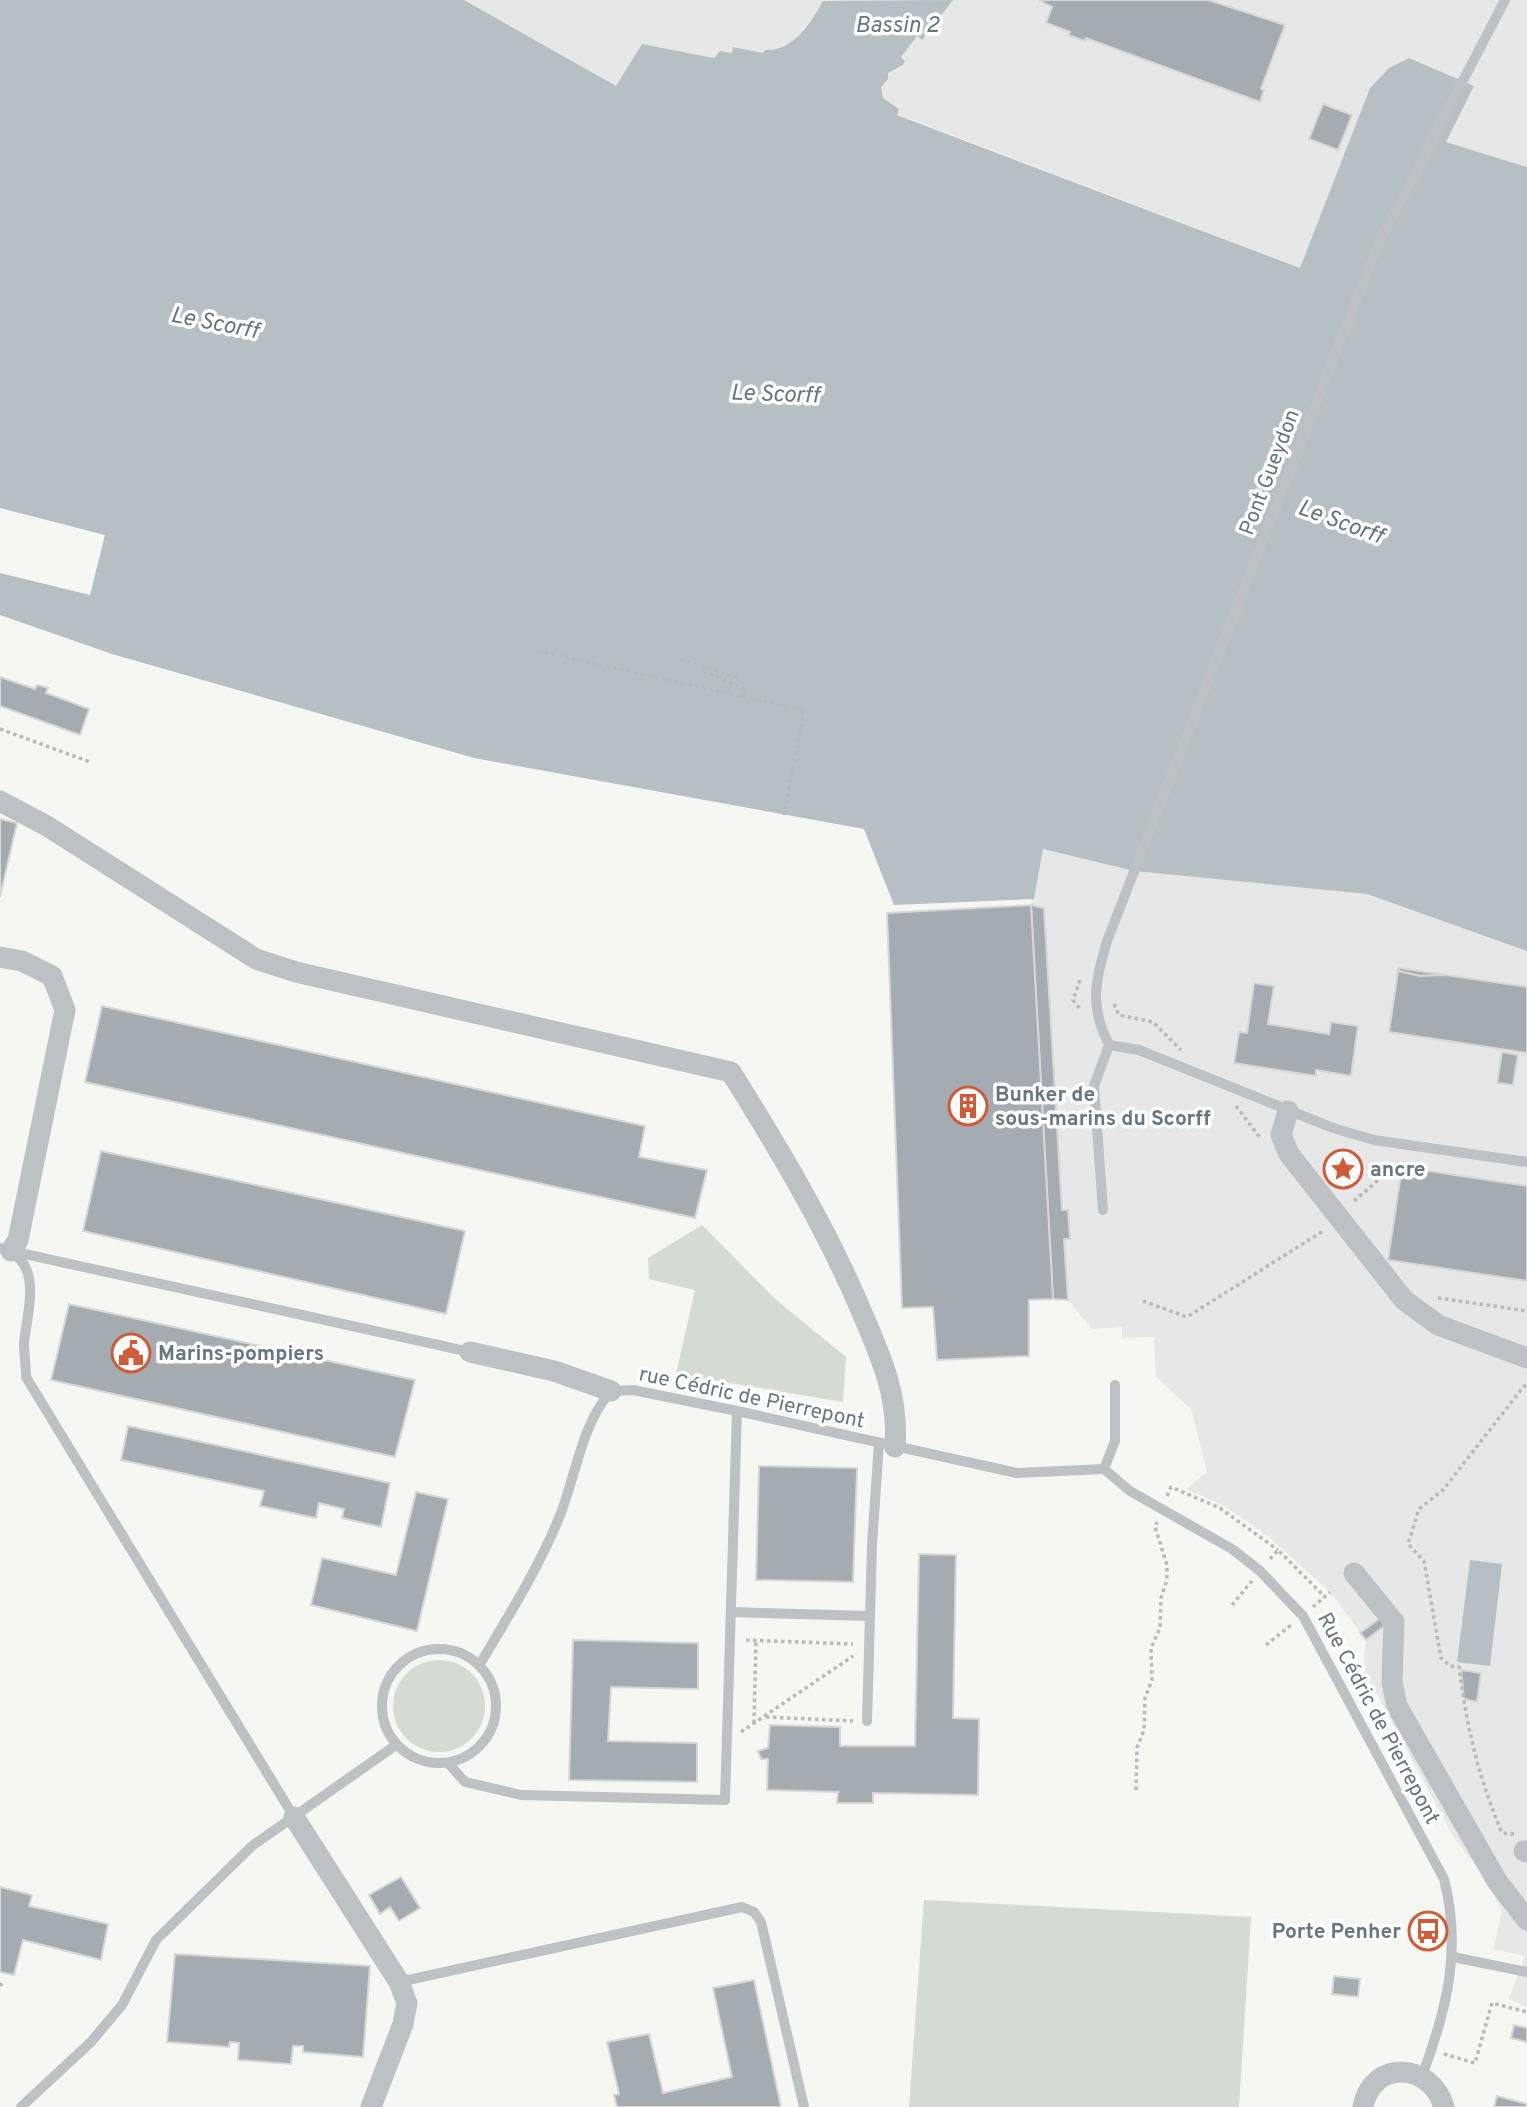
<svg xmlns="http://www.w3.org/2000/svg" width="1527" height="2107" viewBox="0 0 1527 2107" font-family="Overpass,sans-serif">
<rect width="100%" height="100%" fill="#f6f6f3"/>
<g fill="#e6e7e6">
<polygon points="464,0 826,0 792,43 779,50 765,50 764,53 734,47 732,53 721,51 713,58 642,44 616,87"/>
<polygon points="827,0 1527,0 1527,167 1446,142 1473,86 1409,58 1301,268 897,114 898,109 883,98 881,87 890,70 900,68"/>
<polygon points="1043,849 1134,871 1367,894 1527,951 1527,2007 1509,1999 1525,1956 1493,1949 1502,1912 1486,1879 1453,1836 1363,1668 1366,1640 1330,1592 1269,1537 1223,1505 1186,1489 1207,1472 1191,1409 1156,1377 1154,1337 1122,1338 1122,1327 1092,1329 1068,1300 1064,1239 1070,1238 1068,1210 1062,1210 1044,908 1031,905"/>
</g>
<g fill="#d5dad3">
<polygon points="702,1225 775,1299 846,1357 843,1402 676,1374 695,1290 649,1279 648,1258"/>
<circle cx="439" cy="1706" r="46"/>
<polygon points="924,1900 1251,1917 1239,2107 909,2107"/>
</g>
<g fill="#b6c0c4">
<path d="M0,0h464l152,86 26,-42 72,14 6,-7 12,2 1,-6 30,6 2,-3c29,2 46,-29 58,-49l130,-1 -31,40 -5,-4 -16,21 4,4 -2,4 -15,8v6l-7,8 2,11 16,11 -2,6 403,153 70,-180 19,-20 20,-10 65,28 -28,56 81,25v784l-160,-57 -233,-23 -91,-22 -9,50 -140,6 -30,-76 -390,-71 -362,-104 -112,-39z"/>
<polygon points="1470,1560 1502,1564 1490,1666 1457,1662"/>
</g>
<polygon fill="#f6f6f3" points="0,508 105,535 90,595 0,573"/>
<g fill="#a5acb1" stroke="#d7d7d6" stroke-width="2">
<polygon points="1039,0 1208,0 1285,25 1261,89 1264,90 1260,102 1086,38 1085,41 1068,35 1070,32 1046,23 1052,7"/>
<polygon points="1323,104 1352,115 1338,150 1309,139"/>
<polygon points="0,677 35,689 37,685 48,688 46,693 89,709 80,735 0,706"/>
<polygon points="0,819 17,823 0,897"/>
<polygon points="1031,905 1044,908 1062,1210 1068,1210 1070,1239 1064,1239 1068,1300 1053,1299"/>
<polygon points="1031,905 1053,1299 1029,1300 1029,1356 937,1360 933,1307 902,1308 887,913"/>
<polygon points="1399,968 1446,975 1420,976 1398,971"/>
<polygon points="1398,971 1420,976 1446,975 1527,987 1527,1053 1389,1032"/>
<polygon points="1254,983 1274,986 1268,1024 1329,1034 1331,1022 1358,1026 1351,1076 1316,1070 1316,1076 1234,1063 1239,1032 1247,1033"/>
<polygon points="102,1006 645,1126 639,1157 707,1170 695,1218 85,1082"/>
<polygon points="1502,1052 1518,1055 1513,1085 1497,1083"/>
<polygon points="101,1151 465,1231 446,1314 83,1231"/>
<polygon points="1402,1167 1527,1186 1527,1281 1388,1260"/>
<polygon points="69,1304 415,1380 395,1457 51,1380"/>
<polygon points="128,1426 390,1483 381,1527 342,1518 344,1509 319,1503 316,1518 260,1506 264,1491 121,1460"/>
<polygon points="759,1466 857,1468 853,1582 756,1580"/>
<polygon points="416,1492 448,1499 417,1631 311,1605 322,1558 396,1575"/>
<polygon points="919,1554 956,1555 953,1718 979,1719 978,1795 873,1793 873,1803 837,1803 838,1792 767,1790 768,1759 761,1759 758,1751 768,1748 770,1725 840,1727 840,1746 915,1746"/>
<polygon points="1383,1616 1388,1623 1366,1640 1360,1633"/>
<polygon points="573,1640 698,1643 698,1689 611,1687 608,1741 697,1743 697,1782 569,1780"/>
<polygon points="1461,1670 1481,1673 1477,1702 1464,1699"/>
<polygon points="401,1877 420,1908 399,1921 390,1907 380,1914 369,1895"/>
<polygon points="0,1887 32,1895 29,1906 108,1924 101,1960 23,1940 14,1975 0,1972"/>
<polygon points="175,1954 370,1966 363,2057 303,2052 303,2046 293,2046 291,2064 238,2060 239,2043 230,2042 229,2047 167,2042"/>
<polygon points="1334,1976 1360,1979 1358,1997 1332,1994"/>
<polygon points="754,1980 781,2107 617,2107 614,2095 619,2094 607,2042 649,2034 663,2093 732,2077 713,1988"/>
<polygon points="1514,2025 1527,2028 1527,2042 1511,2038"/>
<polygon points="1497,2096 1527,2104 1526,2107 1494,2107"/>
</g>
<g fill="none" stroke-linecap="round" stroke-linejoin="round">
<g stroke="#b7babc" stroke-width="3.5" stroke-dasharray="3.5 3.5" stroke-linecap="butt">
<polyline points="538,651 804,710 784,815"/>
<polyline points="681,659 741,679"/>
<polyline points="704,666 702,671 744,688 742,697"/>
<polyline points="0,729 90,762"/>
<polyline points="1080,980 1073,1000 1081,1010"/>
<polyline points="1114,1004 1119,1015 1153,1022 1181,1050"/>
<polyline points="1236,1106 1261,1139"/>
<polyline points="1354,1201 1400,1161"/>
<polyline points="1438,1298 1527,1311"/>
<polyline points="1143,1301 1187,1317 1323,1231"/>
<polyline points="1167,1496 1171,1487 1220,1508 1278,1550"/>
<polyline points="1270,1559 1278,1550 1325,1597"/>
<polyline points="1232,1605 1252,1581"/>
<polyline points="1313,1607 1330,1592"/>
<polyline points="746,1640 853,1644"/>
<polyline points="1266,1645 1291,1625"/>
<polyline points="766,1717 853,1721"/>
<polyline points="754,1723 756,1641"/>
<polyline points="741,1732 853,1656"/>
<polyline points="1136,1790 1137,1748 1144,1730 1145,1698 1152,1680 1151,1648 1160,1628 1161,1598 1167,1580 1167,1565 1155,1527 1157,1522"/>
<path d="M1514,1834l-12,-1c-24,-57 -35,-105 -43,-166l-9,-1 -9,-8 -17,-97 -16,-17 11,-35 24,-19 81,-104 3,1"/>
<polyline points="0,1986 3,1982"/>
<polyline points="1444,2054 1475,2063 1492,2003 1527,2012"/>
</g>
<g stroke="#bdc1c4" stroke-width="10">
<polyline points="1109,1045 1139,1050 1333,1128 1374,1140 1527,1162"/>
<path d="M1103,1210l-9,-124 15,-41c-20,-41 -14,-61 -2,-104l272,-699 126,-242"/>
<path d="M0,1248c45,11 27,64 24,95 0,11 2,23 2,34l268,440"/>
<polyline points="11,1251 470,1352"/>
<path d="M1104,1469l26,22 102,58 28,22 43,45 141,263c18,70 3,130 -22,197"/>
<polyline points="1104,1469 1115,1441 1115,1385"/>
<polyline points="731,1612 870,1616"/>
<circle cx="439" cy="1706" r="57"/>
<path d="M480,1664c28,-47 58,-95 79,-146 17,-42 22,-93 52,-127l22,-1 104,21 280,62 87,-4"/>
<polyline points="867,1721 872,1545 879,1443"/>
<polyline points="449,1764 465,1782 521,1795 725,1800 737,1411"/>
<polyline points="1453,1957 1527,1972"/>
<polyline points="399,1982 742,1907 754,1912 761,1922 804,2107"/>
<polyline points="21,2107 91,2042 122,2005 156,1940 252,1846 396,1745"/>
</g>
<g stroke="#bdc1c4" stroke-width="21">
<path d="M0,801l47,25 209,133 40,13 435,100c49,79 96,157 132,243 19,44 36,83 32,132"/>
<polyline points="0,957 22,961 52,976 65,1010 18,1240 11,1251"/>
<polyline points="1288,1111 1281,1135 1289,1154 1404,1300 1438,1325 1527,1358"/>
<polyline points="470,1352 554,1371 611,1391"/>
<polyline points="1354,1573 1394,1622 1392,1682 1397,1706 1497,1881 1527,1920"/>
<polyline points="294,1817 399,1982 407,2003 403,2024 371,2107"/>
<polyline points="1524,1851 1527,1852"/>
<path d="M1363,2107c9,-48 68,-45 81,0"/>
</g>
</g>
<defs>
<symbol id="building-ring" viewBox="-11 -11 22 22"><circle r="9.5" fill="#fff" stroke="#d05b39" stroke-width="1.5"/><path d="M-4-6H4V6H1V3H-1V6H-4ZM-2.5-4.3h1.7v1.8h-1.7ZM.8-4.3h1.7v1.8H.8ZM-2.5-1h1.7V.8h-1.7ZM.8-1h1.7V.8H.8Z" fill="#d05b39"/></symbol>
<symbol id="sight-ring" viewBox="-11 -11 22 22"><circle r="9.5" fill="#fff" stroke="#d05b39" stroke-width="1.5"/><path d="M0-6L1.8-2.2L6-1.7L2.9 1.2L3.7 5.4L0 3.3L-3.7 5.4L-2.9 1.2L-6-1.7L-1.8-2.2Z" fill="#d05b39"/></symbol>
<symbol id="civic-ring" viewBox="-11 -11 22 22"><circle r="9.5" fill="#fff" stroke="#d05b39" stroke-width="1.5"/><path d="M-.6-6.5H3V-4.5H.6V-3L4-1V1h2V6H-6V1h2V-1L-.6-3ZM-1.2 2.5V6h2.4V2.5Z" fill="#d05b39"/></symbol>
<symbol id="bus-ring" viewBox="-11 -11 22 22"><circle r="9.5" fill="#fff" stroke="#d05b39" stroke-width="1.5"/><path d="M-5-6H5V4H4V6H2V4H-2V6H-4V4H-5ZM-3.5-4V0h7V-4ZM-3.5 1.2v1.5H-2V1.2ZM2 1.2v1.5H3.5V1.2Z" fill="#d05b39"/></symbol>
</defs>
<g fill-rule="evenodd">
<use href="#building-ring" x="946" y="1084" width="44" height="44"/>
<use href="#sight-ring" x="1321" y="1147" width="44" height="44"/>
<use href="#civic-ring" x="109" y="1331" width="44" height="44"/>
<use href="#bus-ring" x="1406" y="1909" width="44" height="44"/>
</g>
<g text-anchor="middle" stroke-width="7" stroke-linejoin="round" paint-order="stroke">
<g font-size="21" fill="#687681" stroke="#fff">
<text transform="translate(1269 472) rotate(-69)" y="7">Pont Gueydon</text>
<text transform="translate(752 1397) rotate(12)" y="7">rue Cédric de Pierrepont</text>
<text transform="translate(1379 1718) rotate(62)" y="7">Rue Cédric de Pierrepont</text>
</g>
<g font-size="21" font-weight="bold" fill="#687681" stroke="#fff" text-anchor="start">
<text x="995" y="1101">Bunker de<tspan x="995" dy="24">sous-marins du Scorff</tspan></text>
<text x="1370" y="1176">ancre</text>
<text x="158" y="1360">Marins-pompiers</text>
<text x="1401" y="1938" text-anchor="end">Porte Penher</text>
</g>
<g font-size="23" font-style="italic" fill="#64777d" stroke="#fff">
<text x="897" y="32">Bassin 2</text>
<text transform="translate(215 322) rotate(11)" y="8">Le Scorff</text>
<text transform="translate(775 393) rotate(2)" y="8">Le Scorff</text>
<text transform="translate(1341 521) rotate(20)" y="8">Le Scorff</text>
</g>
</g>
</svg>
